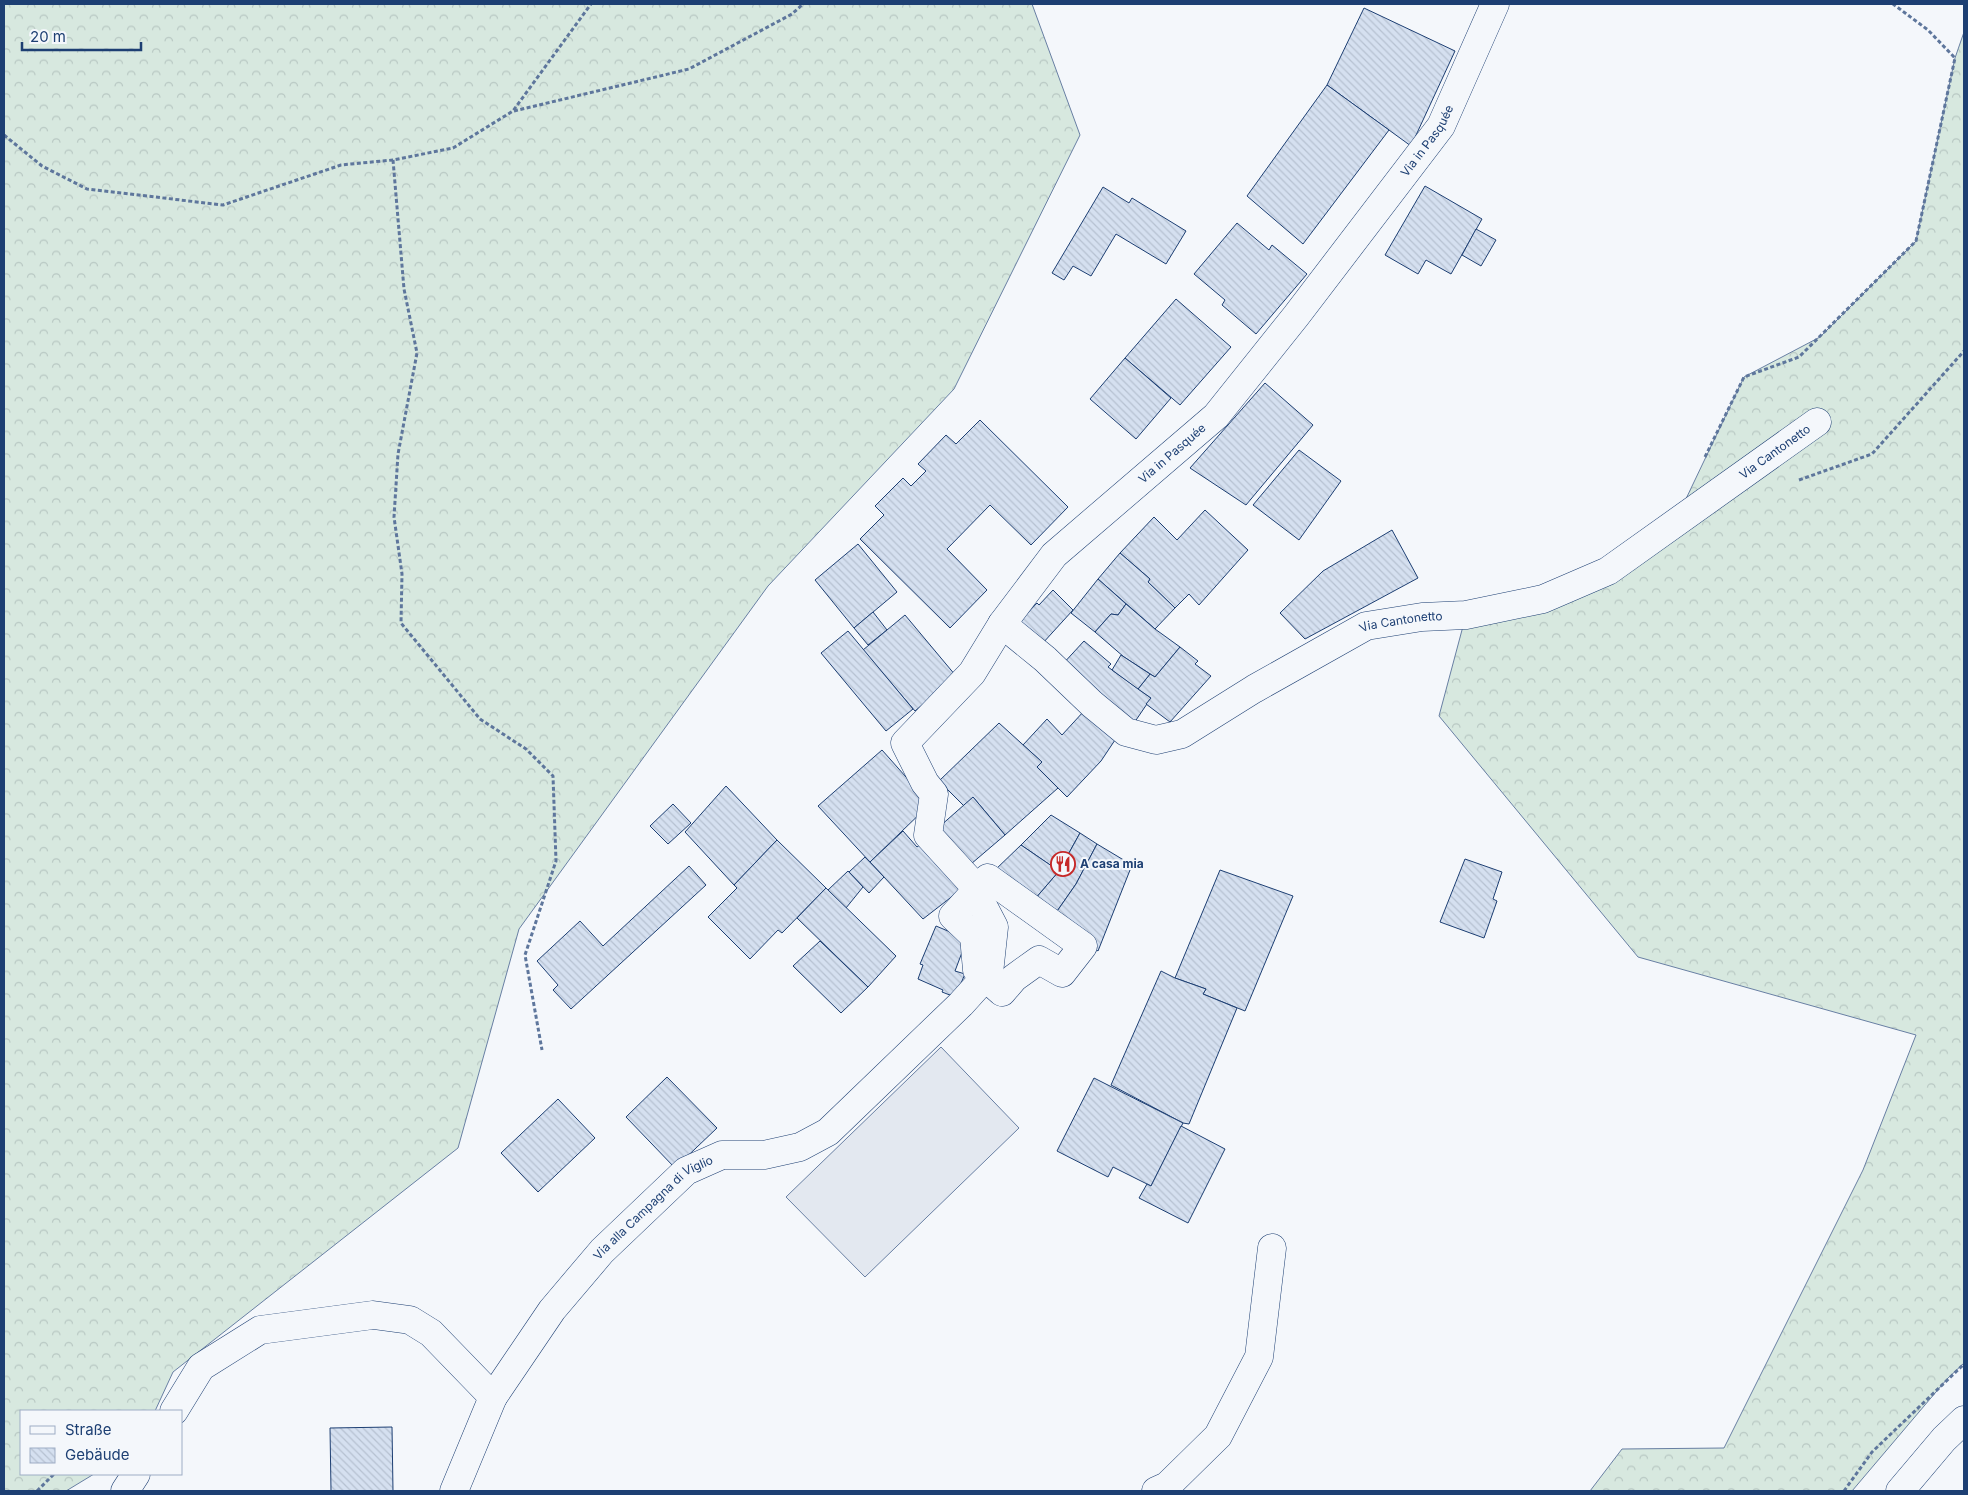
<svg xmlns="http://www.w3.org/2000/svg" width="1968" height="1495" viewBox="0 0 1968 1495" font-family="Inter,sans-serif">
<defs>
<pattern id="forest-crowns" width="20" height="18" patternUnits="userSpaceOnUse" patternTransform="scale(1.25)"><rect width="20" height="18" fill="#d7e8df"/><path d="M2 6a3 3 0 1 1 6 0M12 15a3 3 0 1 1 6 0" fill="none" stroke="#b8c8c3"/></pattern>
<pattern id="building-back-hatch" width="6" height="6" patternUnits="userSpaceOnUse" patternTransform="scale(1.25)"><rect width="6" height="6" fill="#d5e0f0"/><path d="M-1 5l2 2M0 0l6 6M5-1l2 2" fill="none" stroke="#b6c1d1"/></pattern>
</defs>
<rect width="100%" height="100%" fill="#f4f7fb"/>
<g fill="url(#forest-crowns)" stroke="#687fa3">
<polygon points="4,4 1032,4 1080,135 954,389 768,586 519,929 458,1148 173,1372 155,1411 21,1411 21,1474 94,1474 66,1491 4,1491"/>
<polygon points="1964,32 1964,1363 1947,1379 1852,1491 1590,1491 1622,1449 1724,1448 1863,1170 1916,1035 1638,957 1439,716 1466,615 1543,599 1674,524 1744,377 1820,337 1916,241 1955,58"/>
</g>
<polygon fill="#e3e8f0" stroke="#687fa3" points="941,1047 1019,1128 865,1277 786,1197"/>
<g fill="url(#building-back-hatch)" stroke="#1d3f73">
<polygon points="1364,8 1455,51 1411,146 1327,85"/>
<polygon points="1327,85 1389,130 1303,244 1247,196"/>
<polygon points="1425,186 1482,219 1451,274 1426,260 1418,274 1385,255"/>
<polygon points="1103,187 1129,203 1132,198 1186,231 1166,264 1116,234 1091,276 1073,266 1064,280 1052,273"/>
<polygon points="1237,223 1269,250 1272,245 1307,274 1256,334 1222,305 1225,300 1194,274"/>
<polygon points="1476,229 1496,240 1481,266 1462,255"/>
<polygon points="1176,299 1231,347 1180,405 1125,358"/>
<polygon points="1125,358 1171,398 1136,439 1090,399"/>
<polygon points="1265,383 1313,425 1246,505 1190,468"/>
<polygon points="980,420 1068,507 1031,545 990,505 947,549 987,590 950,628 860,539 884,515 875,506 903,478 911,486 926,471 918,464 946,435 956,444"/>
<polygon points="1299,450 1341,481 1299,540 1253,505"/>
<polygon points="1205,510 1248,550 1199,605 1189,594 1175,608 1148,582 1150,579 1120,553 1154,517 1177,540"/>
<polygon points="1392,530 1418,578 1305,639 1280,613 1323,571"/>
<polygon points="858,544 897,592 854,628 815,580"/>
<polygon points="1120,553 1150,579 1148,582 1175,608 1155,629 1098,579"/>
<polygon points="1098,579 1126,604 1118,615 1111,614 1095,632 1071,613"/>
<polygon points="1053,590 1073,610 1042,644 1018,623 1037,603 1039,605"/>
<polygon points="1126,604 1155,629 1180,647 1155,677 1124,657 1095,632 1111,614 1118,615"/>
<polygon points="873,612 887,630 868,645 854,628"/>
<polygon points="905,615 956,676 915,711 863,650"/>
<polygon points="848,631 913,709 886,731 821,653"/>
<polygon points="1084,641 1111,664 1108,667 1151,698 1132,726 1061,666"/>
<polygon points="1180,647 1198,661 1195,664 1211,676 1170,722 1146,704 1151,698 1138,689 1150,674 1155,677"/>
<polygon points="1121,655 1150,674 1138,689 1112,670"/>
<polygon points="1084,711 1115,740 1101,761 1067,797 1037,767 1042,762 1023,745 1047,719 1062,735"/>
<polygon points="999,723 1042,762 1037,767 1058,788 1005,835 973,797 964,806 939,781"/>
<polygon points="882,750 930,804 870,862 818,806"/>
<polygon points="726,786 777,840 734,885 685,832"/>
<polygon points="973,797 1005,835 971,864 939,827"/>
<polygon points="673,804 691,823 668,844 650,826"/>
<polygon points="1051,815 1080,833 1059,871 1021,845"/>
<polygon points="903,831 917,847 926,840 963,888 923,919 870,862"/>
<polygon points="1080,833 1097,844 1076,884 1053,917 1034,900 1059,871"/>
<polygon points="777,840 826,888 782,933 778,930 750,959 708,917 737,888 734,885"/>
<polygon points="1097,844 1132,865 1098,951 1053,917 1076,884"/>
<polygon points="1021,845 1059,871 1034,900 994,871"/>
<polygon points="865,857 884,877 869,893 849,872"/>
<polygon points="1465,859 1502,872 1493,899 1497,901 1484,938 1440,922"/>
<polygon points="689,866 706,885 571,1009 553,990 558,985 537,961 580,921 603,946"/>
<polygon points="1220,870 1293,896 1245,1011 1203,994 1206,989 1175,978"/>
<polygon points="848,871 863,887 846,908 828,890"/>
<polygon points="826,888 896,956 868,987 797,918"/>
<polygon points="936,926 967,939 955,971 965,974 955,997 942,992 943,990 918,979 923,965 920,964"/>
<polygon points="820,941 868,987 841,1013 793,966"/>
<polygon points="1161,971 1175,978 1206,989 1203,994 1237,1008 1189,1124 1183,1123 1111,1085"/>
<polygon points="667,1077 717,1128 675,1168 626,1117"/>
<polygon points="1094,1078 1183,1123 1151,1186 1113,1167 1108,1177 1057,1151"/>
<polygon points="558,1099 595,1138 538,1192 501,1153"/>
<polygon points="1181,1126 1225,1149 1188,1223 1139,1198 1147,1184 1151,1186"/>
<polygon points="392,1427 393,1491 331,1491 330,1428"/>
</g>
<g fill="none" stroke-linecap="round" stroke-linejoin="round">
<defs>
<g id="minor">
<path id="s1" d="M1002,624l43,35 47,45 34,28 30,8 26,-6 72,-45 112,-63 56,-9 44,-2 77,-16 65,-28 209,-149"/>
<polygon points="988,878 1083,946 1062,973 1039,960 1014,978 1002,992 977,970 974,936 953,916"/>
<polyline points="174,1411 201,1367 260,1330 373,1315 410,1320 431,1333 493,1397"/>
<polyline points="125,1491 136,1474"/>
<path id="s2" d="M454,1491l39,-94 59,-87 50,-59 84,-80 36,-16h42l36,-8 28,-15 133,-128 28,-31 5,-46 -24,-46 -42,-46 6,-41 -9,-11 -20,-40 67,-70 30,-49 52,-69 162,-139 80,-100 145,-190 54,-122"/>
<polyline points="1156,1491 1167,1486 1218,1436 1259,1357 1272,1248"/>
</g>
<polyline id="major" points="1900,1491 1944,1439 1964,1420"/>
</defs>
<use href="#minor" stroke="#1d3f73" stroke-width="29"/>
<use href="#major" stroke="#1d3f73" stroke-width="29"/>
<g stroke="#5e769c" stroke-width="3" stroke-dasharray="4 2.5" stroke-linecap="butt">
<polyline points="514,111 689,69 792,14 803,4"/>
<polyline points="4,135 42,166 87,189 223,205 341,165 393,160 453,148 513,111 591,4"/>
<polyline points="393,160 404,289 417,353 398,454 394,517 402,574 401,623 480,719 526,749 553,776 556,861 525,955 542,1050"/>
<polyline points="1705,457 1744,377 1799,357 1916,241 1955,58 1928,30 1893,4"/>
<polyline points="1799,480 1872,454 1964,351"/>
<polyline points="37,1491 54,1474"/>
<polyline points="1844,1491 1872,1452 1964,1364"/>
</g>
<use href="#minor" stroke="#f4f7fb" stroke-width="28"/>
<use href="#major" stroke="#f4f7fb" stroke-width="28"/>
</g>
<defs>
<symbol id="restaurant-ring" viewBox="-11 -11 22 22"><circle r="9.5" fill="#f4f7fb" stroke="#c62828" stroke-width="1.5"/><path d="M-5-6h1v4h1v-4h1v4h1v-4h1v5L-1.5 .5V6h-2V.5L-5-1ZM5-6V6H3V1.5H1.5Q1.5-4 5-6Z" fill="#c62828"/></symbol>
</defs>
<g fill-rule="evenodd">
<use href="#restaurant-ring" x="1049" y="850" width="28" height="28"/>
</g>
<g text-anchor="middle" stroke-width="4" stroke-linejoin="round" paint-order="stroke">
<g font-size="12" fill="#1d3f73" stroke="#f4f7fb">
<text dy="4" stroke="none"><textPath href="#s2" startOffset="1839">Via in Pasquée</textPath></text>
<text dy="4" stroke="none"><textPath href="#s1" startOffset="891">Via Cantonetto</textPath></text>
<text dy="4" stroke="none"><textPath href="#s2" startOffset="1434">Via in Pasquée</textPath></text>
<text dy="4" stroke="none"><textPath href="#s1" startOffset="471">Via Cantonetto</textPath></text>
<text dy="4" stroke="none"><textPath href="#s2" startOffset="352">Via alla Campagna di Viglio</textPath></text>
</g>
<g font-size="12" font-weight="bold" fill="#1d3f73" stroke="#f4f7fb" text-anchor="start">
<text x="1080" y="868">A casa mia</text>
</g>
</g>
<rect width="1968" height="1495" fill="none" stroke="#1d3f73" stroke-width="10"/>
<rect x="20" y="1410" width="162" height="65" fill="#f4f7fb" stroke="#9eadc5"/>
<rect x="30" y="1426" width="25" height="8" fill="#f4f7fb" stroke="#9eadc5"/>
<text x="65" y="1435" font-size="15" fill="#1d3f73">Straße</text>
<rect x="30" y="1448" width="25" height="15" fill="url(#building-back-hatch)" stroke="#9eadc5"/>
<text x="65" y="1460" font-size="15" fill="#1d3f73">Gebäude</text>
<path d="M22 42v8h119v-8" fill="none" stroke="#1d3f73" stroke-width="2.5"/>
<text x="30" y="42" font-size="15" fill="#1d3f73" stroke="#f4f7fb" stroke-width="4" paint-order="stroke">20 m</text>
</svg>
